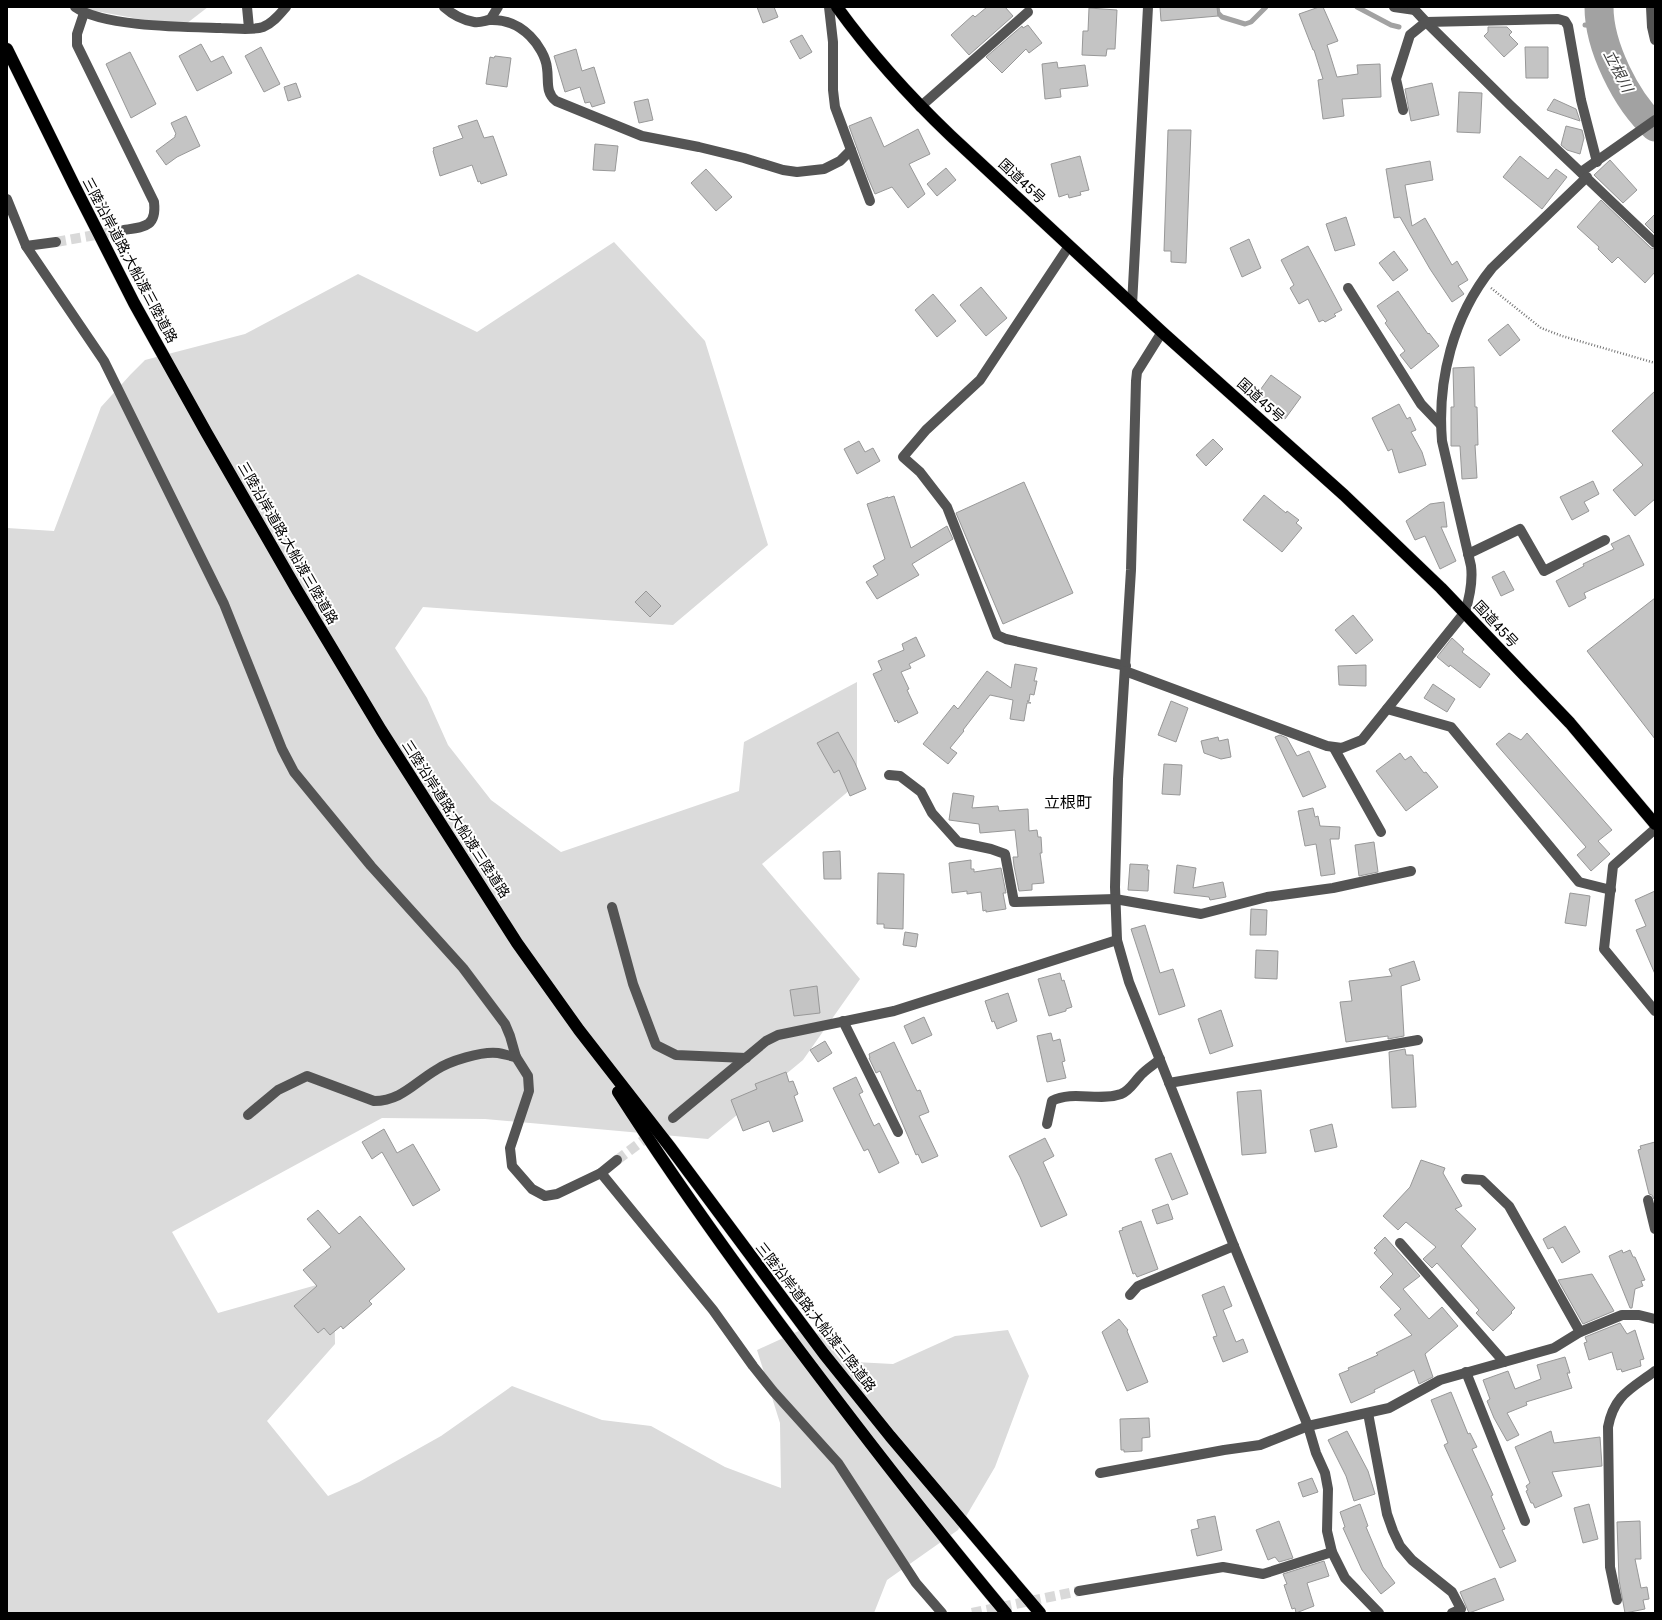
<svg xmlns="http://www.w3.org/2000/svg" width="1662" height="1620" viewBox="0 0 1662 1620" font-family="Roboto,'Noto Sans JP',sans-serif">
<rect width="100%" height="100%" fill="#fff"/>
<g fill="#dbdbdb">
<polygon points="74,7 208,7 182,27"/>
<polygon points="614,242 705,341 768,545 673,625 423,607 395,648 427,698 448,745 491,800 561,852 739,791 744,742 857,682 857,784 762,864 860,979 803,1060 708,1139 485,1119 382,1118 172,1232 218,1313 334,1280 335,1344 267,1421 328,1496 359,1482 441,1436 512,1386 602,1420 651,1426 725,1467 781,1488 780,1423 757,1350 803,1329 835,1339 855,1362 893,1364 955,1336 1008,1330 1029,1376 995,1467 958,1530 887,1580 874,1613 7,1613 7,528 54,531 101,407 131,374 145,360 245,334 358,274 477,332"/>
</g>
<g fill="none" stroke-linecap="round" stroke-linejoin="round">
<g stroke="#a2a2a2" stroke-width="5">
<polyline points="1217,7 1218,13 1222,17 1245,24 1251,22 1266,7"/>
<polyline points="1357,7 1391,25 1399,27"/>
<polyline points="1585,25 1600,26"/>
</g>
<path stroke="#a2a2a2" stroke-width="29" d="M1599,7c0,39 27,94 56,120"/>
</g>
<g fill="#c4c4c4" stroke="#989898">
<polygon points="757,7 774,7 778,17 763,23"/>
<polygon points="987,7 1005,7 1013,16 969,55 951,35 973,15 975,17"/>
<polygon points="1160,7 1217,7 1218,16 1161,21"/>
<polygon points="1319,7 1323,7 1338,41 1327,45 1337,77 1358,74 1357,65 1380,64 1381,97 1342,99 1344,116 1323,119 1318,80 1323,79 1314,50 1313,50 1299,14"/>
<polygon points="1089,8 1117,10 1115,49 1107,49 1106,56 1082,55 1083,31 1088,31"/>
<polygon points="1028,25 1042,43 1029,53 1026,49 1002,73 986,57 1022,26 1023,28"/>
<polygon points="1488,27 1507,27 1512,32 1509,35 1518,44 1504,57 1484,36 1488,32"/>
<polygon points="802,35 812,52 800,59 790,41"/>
<polygon points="201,44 211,62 223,56 232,73 197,91 179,56"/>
<polygon points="261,47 280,84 264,92 245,56"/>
<polygon points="1525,47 1548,47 1548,78 1526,78"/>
<polygon points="576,49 582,71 594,67 605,103 592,107 590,102 585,103 580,87 565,92 554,56"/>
<polygon points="130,52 156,104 131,118 106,64"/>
<polygon points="495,56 511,58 507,87 486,84 490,57 494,58"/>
<polygon points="1057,62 1058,68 1085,65 1088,86 1060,89 1061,97 1045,99 1042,64"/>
<polygon points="296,83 301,97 288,101 284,87"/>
<polygon points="1432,83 1439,115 1411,121 1405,89"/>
<polygon points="1459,92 1482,93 1480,133 1457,132"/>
<polygon points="648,99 653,120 639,123 634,102"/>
<polygon points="1554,99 1576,109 1580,121 1547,110"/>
<polygon points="186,116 200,146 177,157 166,165 156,151 175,137 175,135 176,134 171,123"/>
<polygon points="871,117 884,147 918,129 930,154 909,164 925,194 908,208 892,187 875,194 868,178 849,126"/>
<polygon points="477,120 484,138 493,136 507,175 481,184 480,181 478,182 472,165 440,176 433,151 434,150 433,148 463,138 458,126"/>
<polygon points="1566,126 1582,130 1584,138 1580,154 1567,150 1561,145"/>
<polygon points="1168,130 1191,130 1186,263 1171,262 1171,251 1164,251"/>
<polygon points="595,144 618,146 615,171 593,170"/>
<polygon points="1080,156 1089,190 1080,192 1081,195 1069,198 1068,194 1059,197 1051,164"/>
<polygon points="1520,156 1548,179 1556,169 1567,177 1542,209 1503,177"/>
<polygon points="1610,160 1637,190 1623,203 1594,175"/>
<polygon points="1430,161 1433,180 1405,185 1412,226 1425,218 1452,265 1457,261 1468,280 1458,286 1464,294 1452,302 1430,269 1400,217 1394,218 1386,169"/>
<polygon points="946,168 956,180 937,196 927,184"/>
<polygon points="706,169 732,197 716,211 691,183"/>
<polygon points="1601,200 1651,248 1655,249 1655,272 1645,283 1618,257 1612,263 1598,249 1599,247 1577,227"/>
<polygon points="1655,214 1655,234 1645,224"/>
<polygon points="1346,217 1355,245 1335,251 1326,224"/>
<polygon points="1249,239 1261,268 1242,277 1230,248"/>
<polygon points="1308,246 1342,310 1334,314 1336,316 1325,322 1323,320 1319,322 1308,299 1299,304 1290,288 1294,285 1281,260"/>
<polygon points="1394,251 1408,270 1393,281 1379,263"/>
<polygon points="981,287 1007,318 986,336 960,305"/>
<polygon points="1398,291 1428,334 1429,333 1439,346 1411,369 1400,355 1405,351 1385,323 1387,321 1377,306"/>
<polygon points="933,294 956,321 937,337 915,310"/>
<polygon points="1508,324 1520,340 1500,356 1488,340"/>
<polygon points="1474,367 1475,407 1477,407 1478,445 1475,445 1477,478 1462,479 1460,446 1451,446 1451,407 1454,407 1453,368"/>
<polygon points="1271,375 1301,397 1285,419 1255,397"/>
<polygon points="1655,391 1655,499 1635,516 1613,490 1643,465 1612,431"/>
<polygon points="1399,404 1407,419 1410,417 1416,430 1411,432 1422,452 1426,465 1399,473 1392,449 1388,451 1372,418"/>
<polygon points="1213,439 1223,449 1206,466 1196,455"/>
<polygon points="859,441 865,452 873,448 880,461 857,474 844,449"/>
<polygon points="1593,481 1599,494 1584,502 1589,511 1572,520 1560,497"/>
<polygon points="1024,482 1073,593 1003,624 956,513"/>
<polygon points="1264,495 1286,513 1287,511 1299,520 1296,523 1302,528 1282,552 1243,520"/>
<polygon points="894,496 911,548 947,526 953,539 912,564 919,575 877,599 866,582 878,575 873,566 885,559 867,504 888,497 888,498"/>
<polygon points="1444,502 1447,527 1441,527 1456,561 1440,569 1425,536 1415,540 1406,521 1430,504"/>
<polygon points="1629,535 1644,565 1584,593 1586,598 1569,607 1556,581 1584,566 1583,564 1614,549 1611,544"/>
<polygon points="1504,571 1514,590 1501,596 1492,577"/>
<polygon points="646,591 661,606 650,617 635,602"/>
<polygon points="1655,598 1655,739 1587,651"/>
<polygon points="1353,615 1373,640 1356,654 1335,630"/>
<polygon points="916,637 925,656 909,664 911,668 901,672 909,689 907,690 918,713 898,723 897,720 895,722 873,674 882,670 878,661 904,650 902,644"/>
<polygon points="1452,638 1464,649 1462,652 1490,674 1480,688 1450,665 1449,667 1437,657"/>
<polygon points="1015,664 1037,668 1034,681 1037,681 1034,695 1030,694 1029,701 1027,701 1031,703 1027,703 1024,721 1010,719 1013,700 990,695 963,730 964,731 950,748 957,753 948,764 923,744 954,705 958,709 987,671 1011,688"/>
<polygon points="1366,665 1366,686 1339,685 1338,666"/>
<polygon points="1433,684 1455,699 1447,712 1424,698"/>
<polygon points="1171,701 1188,708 1176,742 1158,735"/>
<polygon points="838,732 855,763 866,789 850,796 839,770 834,773 817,743"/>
<polygon points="1509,733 1521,740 1527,733 1612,830 1598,841 1610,854 1591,871 1577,855 1586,847 1496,744"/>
<polygon points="1280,735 1287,738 1297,756 1309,751 1326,787 1303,797 1275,737"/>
<polygon points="1218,737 1219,741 1228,739 1231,757 1221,759 1204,753 1201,741"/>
<polygon points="1400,753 1405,760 1411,756 1424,773 1426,772 1438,787 1406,811 1376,771"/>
<polygon points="1164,764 1182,765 1180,795 1162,794"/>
<polygon points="953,793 974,796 972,808 998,806 999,811 1028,809 1029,831 1037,830 1038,837 1041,837 1042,853 1040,853 1044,883 1032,884 1032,890 1019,891 1014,866 1013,857 1018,857 1015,830 980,833 979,824 949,820"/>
<polygon points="1313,808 1315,817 1318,816 1320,826 1340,827 1339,839 1330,839 1335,874 1321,876 1316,844 1305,846 1298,811"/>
<polygon points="1374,842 1378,872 1359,876 1355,845"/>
<polygon points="840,851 841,879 824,879 823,852"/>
<polygon points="971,860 971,869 974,869 974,872 1001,868 1006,893 1003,893 1006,909 986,912 986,910 983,911 981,892 967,894 967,891 952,893 949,863"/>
<polygon points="1130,864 1148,865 1147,870 1149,870 1148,891 1128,890"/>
<polygon points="1177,865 1196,868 1193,888 1223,882 1226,897 1210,900 1209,897 1174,893"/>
<polygon points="878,873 904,874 903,929 884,928 884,924 877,924"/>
<polygon points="1655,891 1655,974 1636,930 1646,926 1635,900"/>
<polygon points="1570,893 1590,896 1586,926 1565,923"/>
<polygon points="1251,909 1267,910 1266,935 1250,935"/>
<polygon points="1145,925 1160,973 1173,969 1185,1006 1159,1015 1131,929"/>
<polygon points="905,932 918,934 916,947 903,945"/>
<polygon points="1256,950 1278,951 1277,979 1255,978"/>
<polygon points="1414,961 1420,980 1401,986 1404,1036 1388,1039 1388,1036 1346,1042 1340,1002 1352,1001 1349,981 1392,976 1389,969"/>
<polygon points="1060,973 1062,981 1064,980 1072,1007 1066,1009 1066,1011 1049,1016 1038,979"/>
<polygon points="817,986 820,1013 794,1016 790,990"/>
<polygon points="1008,993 1017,1021 997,1029 994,1021 992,1022 985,1001"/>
<polygon points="1221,1010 1233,1046 1210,1054 1198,1019"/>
<polygon points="924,1017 932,1035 912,1044 904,1026"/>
<polygon points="1051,1033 1053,1041 1060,1039 1065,1061 1062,1062 1066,1078 1047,1082 1037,1036"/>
<polygon points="825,1041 832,1053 818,1062 810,1050"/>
<polygon points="894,1042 917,1091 920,1090 929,1112 919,1116 938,1156 922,1163 918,1154 916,1155 880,1071 876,1073 869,1058 870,1058 869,1054"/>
<polygon points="1405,1049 1406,1055 1413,1055 1416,1107 1392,1108 1389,1052"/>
<polygon points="786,1072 789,1082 793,1081 798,1094 794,1096 803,1121 773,1132 769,1121 743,1131 731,1100 757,1089 755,1084"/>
<polygon points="856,1077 863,1092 859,1094 874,1126 879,1123 899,1163 879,1173 868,1149 864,1151 855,1133 833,1088"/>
<polygon points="1261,1090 1266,1153 1242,1155 1237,1092"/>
<polygon points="1332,1124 1337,1147 1315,1152 1310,1130"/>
<polygon points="384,1129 397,1153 413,1144 440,1190 413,1206 382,1152 372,1159 362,1142"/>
<polygon points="1045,1138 1054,1156 1043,1162 1067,1215 1041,1227 1020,1177 1009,1156"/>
<polygon points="1655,1142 1655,1198 1654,1199 1652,1195 1649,1194 1638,1150 1641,1149 1640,1146"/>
<polygon points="1171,1153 1188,1194 1172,1200 1155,1159"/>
<polygon points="1421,1160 1445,1168 1443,1173 1462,1206 1455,1209 1476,1229 1461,1246 1515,1308 1511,1312 1512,1313 1493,1331 1476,1313 1479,1310 1437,1263 1432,1268 1423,1259 1436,1247 1406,1222 1398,1230 1383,1216 1410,1187"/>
<polygon points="1168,1204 1173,1219 1157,1224 1152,1210"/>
<polygon points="318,1210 339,1234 360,1216 405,1269 369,1301 372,1304 343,1329 341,1326 330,1335 324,1328 318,1333 294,1306 317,1286 303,1270 331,1247 307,1219"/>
<polygon points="1141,1221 1158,1269 1137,1277 1135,1273 1133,1274 1119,1231 1123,1230 1122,1228"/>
<polygon points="1565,1226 1580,1252 1562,1263 1553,1247 1548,1249 1543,1239"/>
<polygon points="1385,1237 1420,1276 1403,1289 1429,1319 1442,1307 1458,1326 1425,1354 1433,1377 1419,1384 1414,1370 1374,1390 1375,1392 1351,1403 1339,1374 1349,1370 1348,1368 1378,1355 1376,1353 1412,1335 1394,1315 1401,1309 1380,1287 1393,1274 1374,1253 1377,1250 1374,1248"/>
<polygon points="1622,1250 1623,1253 1630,1250 1633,1257 1635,1257 1645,1280 1641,1281 1643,1286 1635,1289 1632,1308 1630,1308 1609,1256"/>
<polygon points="1592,1274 1614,1311 1583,1324 1558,1280"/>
<polygon points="1224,1286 1232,1306 1223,1310 1236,1342 1243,1339 1248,1352 1223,1362 1213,1337 1217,1336 1202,1295"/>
<polygon points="1119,1319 1128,1330 1127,1331 1148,1382 1127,1391 1102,1332"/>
<polygon points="1620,1323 1627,1334 1635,1330 1644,1359 1640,1360 1641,1366 1622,1372 1621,1369 1617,1370 1612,1352 1589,1360 1584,1343 1587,1342 1585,1337"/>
<polygon points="1565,1357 1570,1373 1567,1373 1572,1388 1526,1402 1527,1405 1507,1413 1519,1435 1507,1441 1494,1418 1487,1401 1490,1399 1483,1380 1508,1371 1515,1389 1541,1379 1537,1365"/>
<polygon points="1451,1392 1468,1434 1470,1433 1477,1447 1472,1449 1493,1495 1491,1496 1505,1529 1502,1530 1516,1561 1500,1568 1444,1445 1448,1443 1431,1400"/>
<polygon points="1149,1418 1150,1437 1142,1438 1142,1451 1124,1452 1124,1450 1121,1450 1120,1419"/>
<polygon points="1347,1431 1368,1471 1375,1494 1354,1501 1346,1476 1328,1440"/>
<polygon points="1551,1431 1554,1443 1600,1437 1602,1466 1552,1472 1562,1496 1535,1508 1533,1503 1531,1503 1526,1491 1528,1490 1526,1486 1530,1483 1515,1447"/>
<polygon points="1312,1478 1318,1492 1303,1497 1298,1483"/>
<polygon points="1360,1504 1368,1526 1366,1527 1383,1567 1395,1583 1381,1594 1362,1570 1343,1528 1345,1527 1340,1512"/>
<polygon points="1589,1504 1598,1539 1583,1543 1574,1508"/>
<polygon points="1215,1516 1222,1550 1197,1556 1191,1530 1199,1528 1197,1520"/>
<polygon points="1279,1521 1293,1558 1279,1562 1275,1557 1268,1560 1256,1530"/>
<polygon points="1640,1521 1641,1559 1635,1559 1641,1588 1647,1587 1649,1599 1643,1600 1645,1609 1625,1613 1619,1580 1617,1522"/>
<polygon points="1324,1561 1329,1576 1307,1583 1314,1606 1296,1613 1295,1608 1292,1609 1284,1585 1287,1584 1283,1574"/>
<polygon points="1495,1578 1504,1600 1469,1613 1460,1592"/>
</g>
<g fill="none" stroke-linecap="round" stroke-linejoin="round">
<g stroke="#d9d9d9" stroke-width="10" stroke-dasharray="10 5" stroke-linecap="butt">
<polyline points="56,242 124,230"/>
<polyline points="617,1160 673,1118"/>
<polyline points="972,1613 1079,1591"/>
</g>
<defs>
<g id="highway">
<path d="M837,7c34,47 72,89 114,129l211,196 182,163 97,93 129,135 85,101"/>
<polyline points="7,49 74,185 134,303 206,432 297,590 381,730 517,943 579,1030 670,1147 824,1354 890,1436 1040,1613"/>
<path d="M618,1092c57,89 119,175 182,259 67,89 135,177 206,262"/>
</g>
</defs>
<use href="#highway" stroke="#dbdbdb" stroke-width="13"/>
<polyline stroke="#767676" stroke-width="2.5" stroke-dasharray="1 2" stroke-linecap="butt" points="1491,288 1541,328 1562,336 1655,363"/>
<g stroke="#545454" stroke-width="10">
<path d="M75,7c28,20 111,20 146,21 13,0 30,3 42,-1 10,-4 17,-13 23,-20"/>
<polyline points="247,7 249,28"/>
<path d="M444,7c9,8 18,13 30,15 5,1 10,-1 15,-2 16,-1 30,5 41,16 8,8 16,21 17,32 2,13 -2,24 9,33l86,35 57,11 45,11 39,12 14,2 27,-3 16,-8 11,-11"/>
<polyline points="829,7 833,42 833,90 835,107 870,201"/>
<polyline points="1394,7 1415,10"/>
<polyline points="1412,7 1426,22 1511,106 1655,243"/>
<polyline points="1651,7 1652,27 1655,40"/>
<path d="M84,13l-7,21v11l77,157c3,25 -10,25 -30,28"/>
<polyline points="490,20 498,7"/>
<polyline points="920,107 1028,12"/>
<polyline points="1403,110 1396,79 1410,35 1426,22 1558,19 1565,21 1568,26 1581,100 1597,162"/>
<polyline points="1581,172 1655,120"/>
<polyline points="7,199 26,246"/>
<polyline points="56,242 26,246 104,361 224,604 282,749 294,772 371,866 463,968 505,1024 510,1036 516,1057 528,1076 529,1091 510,1148 512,1166 532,1189 545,1196 557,1194 601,1173 617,1160"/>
<polyline points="1069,246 980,380 926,430 903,457 920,472 947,507 997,635 1006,639 1126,666"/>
<polyline points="1348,288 1421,404 1441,425"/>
<polyline points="1132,305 1148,7"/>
<polyline points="1162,332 1137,372 1136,381 1131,570 1118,779 1115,887 1117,940 1129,982 1234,1246 1308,1426 1316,1453 1325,1473 1328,1489 1327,1531 1332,1552 1345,1578 1379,1613"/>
<polyline points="1468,554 1520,529 1544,571 1605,540"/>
<path d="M1125,671l202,75 15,2 20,-8 103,-128c5,-16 8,-30 6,-46l-29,-125c-5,-60 11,-125 50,-173l95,-91"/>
<polyline points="1387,709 1451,727 1579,882 1611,890"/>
<polyline points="1334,748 1381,832"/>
<polyline points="889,775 900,776 921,792 932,813 958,842 991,849 1005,854 1014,902 1115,899 1201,914 1267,897 1333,888 1411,871"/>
<polyline points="1655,829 1613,866 1604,949 1655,1011"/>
<polyline points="612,907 633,984 656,1045 676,1055 746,1058"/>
<polyline points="843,1021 898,1132"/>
<polyline points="1169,1083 1418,1040"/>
<path d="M248,1115l30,-25 29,-14 67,25c27,0 40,-18 62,-31 13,-9 46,-19 62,-17 6,1 12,3 18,4"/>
<polyline points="673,1118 766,1041 778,1035 894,1011 1117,940"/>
<path d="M1047,1124l5,-23c21,-11 47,1 69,-7 10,-4 14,-14 22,-21 5,-5 12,-9 17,-14"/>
<polyline points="601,1173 713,1310 753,1366 773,1391 838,1463 916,1583 942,1613"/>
<polyline points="1466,1179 1482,1180 1509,1206 1580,1332"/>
<polyline points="1648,1200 1655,1229"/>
<polyline points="1400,1243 1504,1362"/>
<polyline points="1130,1295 1138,1286 1234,1246"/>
<polyline points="1466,1372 1525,1521"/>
<polyline points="1368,1413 1387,1514 1393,1531 1400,1546 1412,1560 1452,1592 1461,1609 1452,1613"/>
<polyline points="1100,1473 1224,1450 1260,1445 1308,1426 1389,1408 1440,1380 1554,1348 1580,1332 1622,1315 1639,1315 1655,1319"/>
<polyline points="1079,1591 1223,1567 1263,1574 1332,1552"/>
<path d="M1617,1600l-7,-33 -2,-140c6,-32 23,-38 47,-56"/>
</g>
<use href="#highway" stroke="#000" stroke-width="12"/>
</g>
<g text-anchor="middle" stroke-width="4" stroke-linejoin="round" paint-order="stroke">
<g font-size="14" fill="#000" stroke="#fff">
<text transform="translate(1022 181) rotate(43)" y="5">国道45号</text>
<text transform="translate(130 260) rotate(62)" y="5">三陸沿岸道路;大船渡三陸道路</text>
<text transform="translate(1261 400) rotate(42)" y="5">国道45号</text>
<text transform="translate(288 543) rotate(60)" y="5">三陸沿岸道路;大船渡三陸道路</text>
<text transform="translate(1496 624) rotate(47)" y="5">国道45号</text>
<text transform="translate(456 819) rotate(57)" y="5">三陸沿岸道路;大船渡三陸道路</text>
<text transform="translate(816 1317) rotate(52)" y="5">三陸沿岸道路;大船渡三陸道路</text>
</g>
<g font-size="15" font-style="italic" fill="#434343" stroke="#fff">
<text transform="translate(1618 71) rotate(63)" y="5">立根川</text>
</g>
<g font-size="16" fill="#000" stroke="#fff">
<text x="1068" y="808">立根町</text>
</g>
</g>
<rect width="1662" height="1620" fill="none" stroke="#000000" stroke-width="16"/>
</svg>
